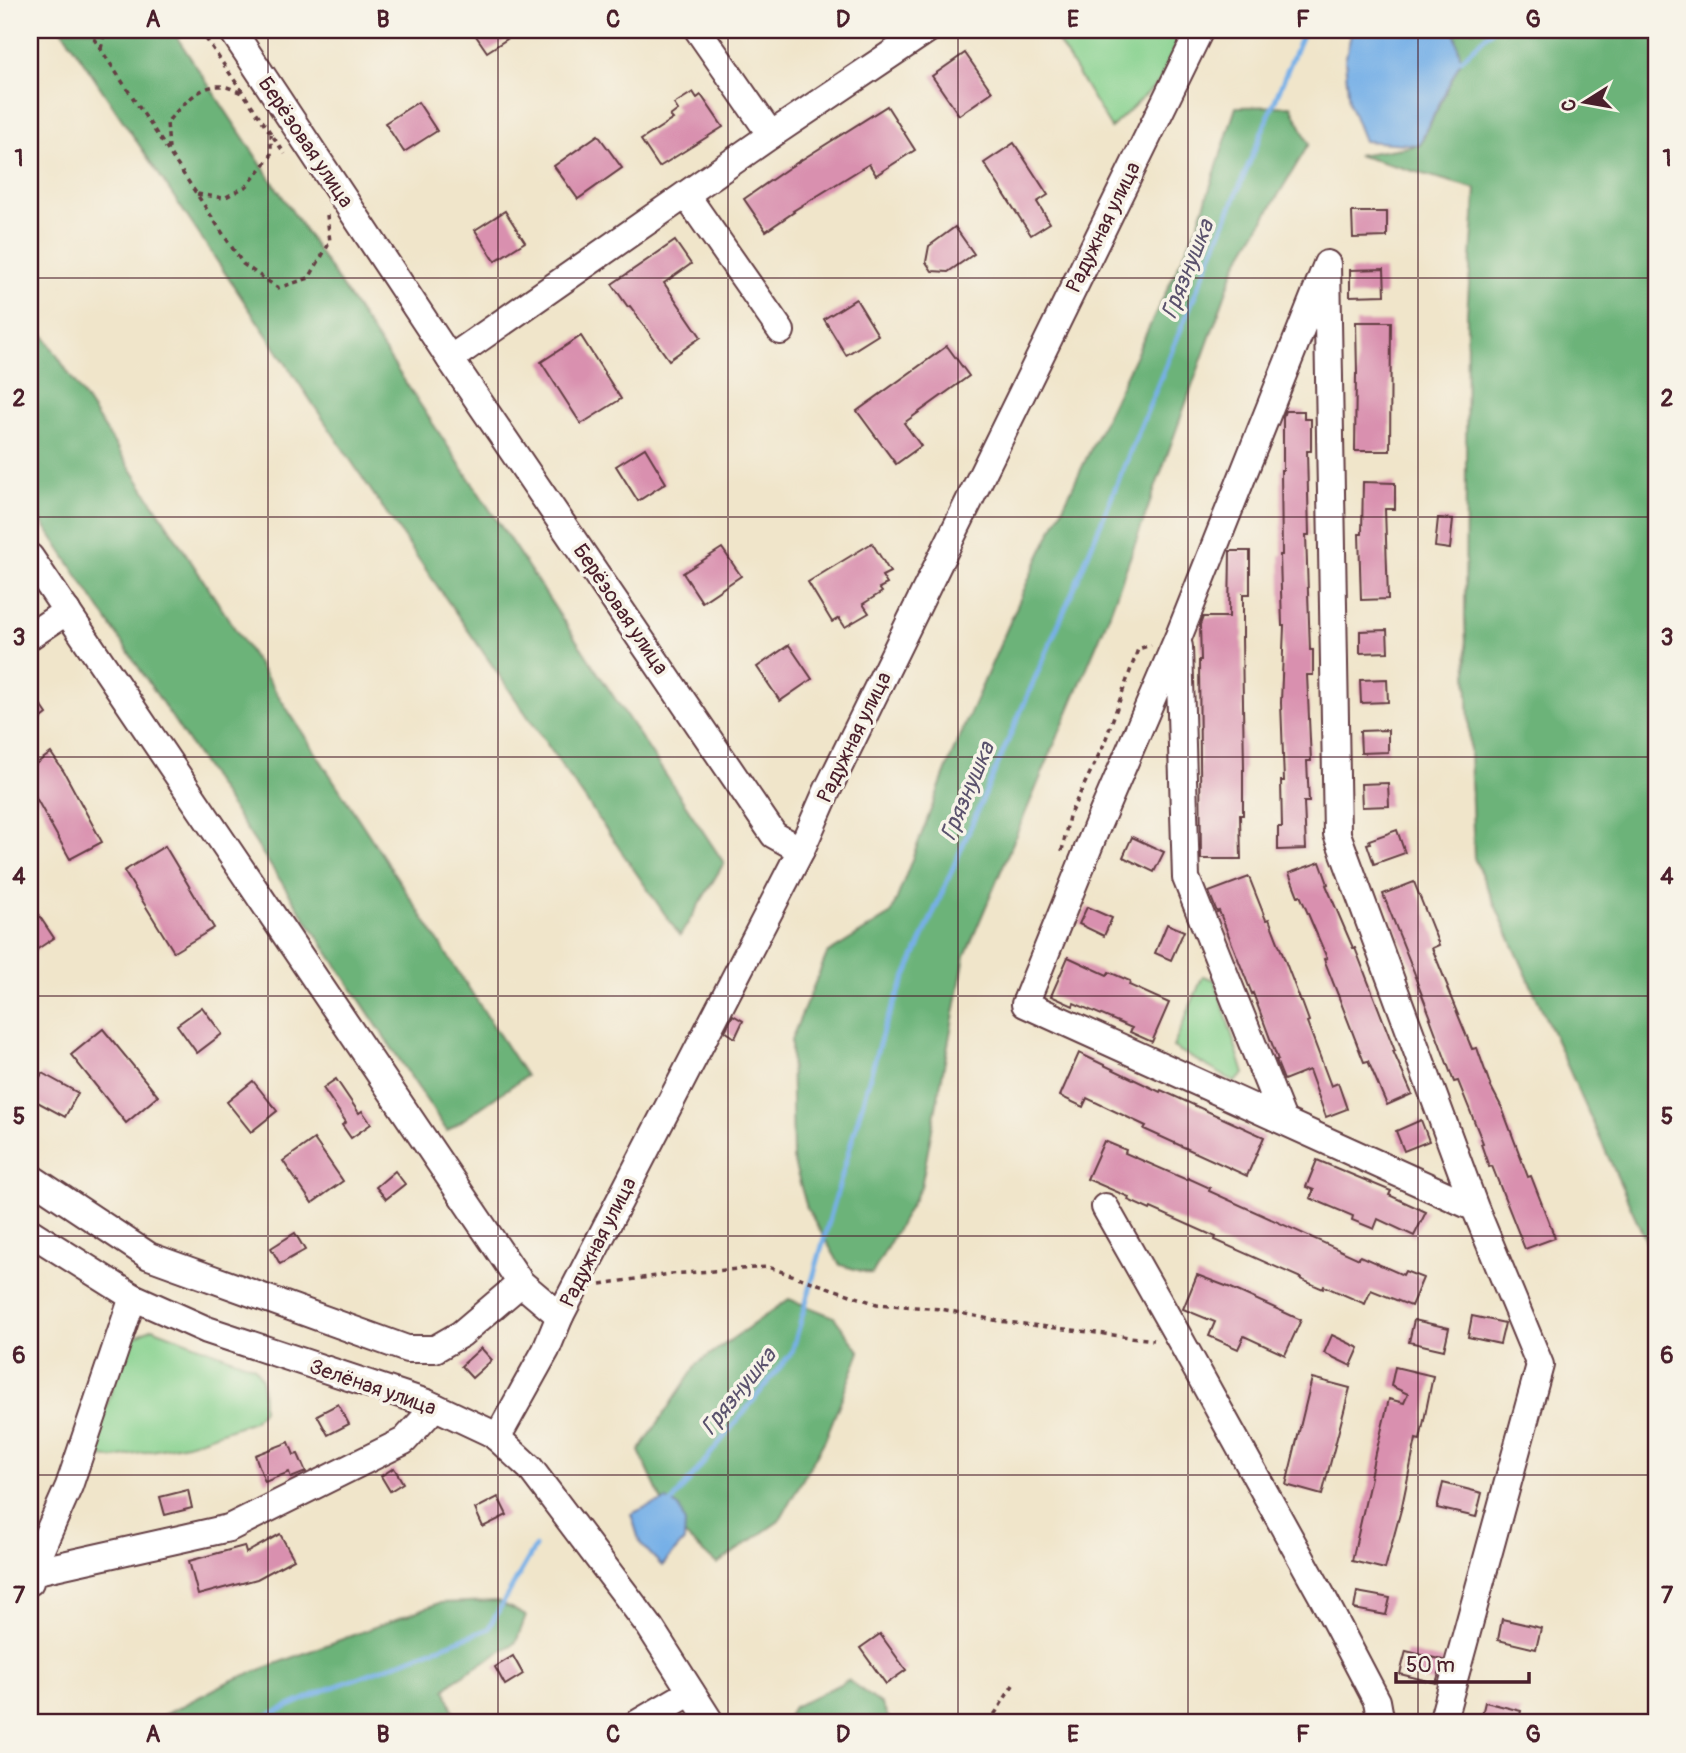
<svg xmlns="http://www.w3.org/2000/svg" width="1686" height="1753" viewBox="0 0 1686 1753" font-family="Pangolin,sans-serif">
<rect width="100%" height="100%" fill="#f7f3e8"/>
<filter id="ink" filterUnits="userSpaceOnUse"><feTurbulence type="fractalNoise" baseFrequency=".0143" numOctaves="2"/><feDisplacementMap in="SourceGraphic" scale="14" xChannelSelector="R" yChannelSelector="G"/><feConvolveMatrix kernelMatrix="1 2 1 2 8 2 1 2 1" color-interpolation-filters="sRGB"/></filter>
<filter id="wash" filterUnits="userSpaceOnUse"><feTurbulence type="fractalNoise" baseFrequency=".00686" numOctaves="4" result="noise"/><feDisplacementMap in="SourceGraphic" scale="28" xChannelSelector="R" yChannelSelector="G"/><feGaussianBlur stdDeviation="1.57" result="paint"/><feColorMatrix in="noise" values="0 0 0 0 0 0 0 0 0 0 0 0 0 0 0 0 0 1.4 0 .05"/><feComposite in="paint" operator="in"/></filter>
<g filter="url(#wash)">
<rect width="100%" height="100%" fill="#f0e5ca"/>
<g fill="#86d18e" stroke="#68785c" stroke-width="2">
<polygon points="1051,30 1183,30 1159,82 1111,128"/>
<polygon points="1203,976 1215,980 1244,1074 1235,1082 1173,1047"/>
<polygon points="152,1328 255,1367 262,1379 263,1410 254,1421 187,1444 116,1458 94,1457 94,1446 127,1341"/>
</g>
<g fill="#6cb379" stroke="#5b6952" stroke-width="2">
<polygon points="62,30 172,30 724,863 680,936 372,492"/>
<polygon points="1454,30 1656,30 1656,1263 1474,858 1465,619 1467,313 1476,189 1357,155 1420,145 1461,60"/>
<polygon points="1291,106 1309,144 1236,265 1110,613 965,956 921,1187 872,1274 840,1265 807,1208 793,1159 791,1040 827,954 891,914 953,752 1031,574 1198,225 1236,107"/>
<polygon points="30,314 526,1076 447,1131 30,504"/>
<polygon points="789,1299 834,1317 860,1352 825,1440 779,1521 717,1564 673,1525 639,1451 698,1363"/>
<polygon points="497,1601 526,1616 516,1642 455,1680 445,1689 458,1723 149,1723 230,1681 439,1603"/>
<polygon points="848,1680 882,1705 891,1723 785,1723 792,1708"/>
</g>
<g fill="#77b0e7" stroke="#606889" stroke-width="2">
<polygon points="1352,30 1454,30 1461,60 1419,145 1364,141 1349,103 1345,60"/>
<polygon points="667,1500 679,1507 685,1524 684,1541 662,1566 640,1543 631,1514 646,1507"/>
</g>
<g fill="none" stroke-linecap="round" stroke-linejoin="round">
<g stroke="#77b0e7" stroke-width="5">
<polyline points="1455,57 1461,60 1492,30"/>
<polyline points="669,1506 792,1352 884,1027 1075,586 1304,30"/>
<polyline points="251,1723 323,1691 488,1629 535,1547"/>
</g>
</g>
<g id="blocks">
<g fill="#d990af">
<polygon points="472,30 521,30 487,52"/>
<polygon points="965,53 992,92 959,115 932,76"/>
<polygon points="693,92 697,98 701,95 723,127 659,167 641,140 673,119 670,116 678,110 674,104"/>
<polygon points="418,102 437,131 404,152 385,123"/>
<polygon points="887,106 915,150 876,175 869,164 793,211 794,212 766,231 744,199 787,169"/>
<polygon points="598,135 622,168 578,199 554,166"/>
<polygon points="1014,143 1048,195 1037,202 1050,223 1031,235 984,163"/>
<polygon points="505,211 525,242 495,261 475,230"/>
<polygon points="1352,212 1387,212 1387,237 1353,238"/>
<polygon points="955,227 974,254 948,272 932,271 926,262 929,246"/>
<polygon points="675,241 691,264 664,283 701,337 669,360 630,306 628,307 612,284"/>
<polygon points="1384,269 1385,295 1350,296 1350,270"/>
<polygon points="856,299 878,335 846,355 824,319"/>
<polygon points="1356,322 1391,322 1390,451 1355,451 1356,374 1357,374"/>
<polygon points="581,336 621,399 581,424 541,362"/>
<polygon points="947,346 969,376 904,423 921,446 896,464 857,411"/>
<polygon points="1285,411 1304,411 1304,419 1311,419 1311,451 1307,451 1309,535 1306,535 1310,650 1313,650 1313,675 1307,675 1311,761 1307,761 1309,802 1304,802 1306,849 1278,850 1278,827 1282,827 1281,781 1284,781 1281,703 1284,626 1282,626 1280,555 1282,555 1281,470 1283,470 1283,417"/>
<polygon points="645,448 666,483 638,501 616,466"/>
<polygon points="1363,482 1395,483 1395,509 1385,509 1388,599 1361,600 1359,534 1362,534"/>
<polygon points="1438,518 1453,519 1450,549 1435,547"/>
<polygon points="872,543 890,572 882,576 887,584 879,588 882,592 863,604 869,613 845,627 839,618 832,622 808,582"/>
<polygon points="722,548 741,576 702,602 683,573"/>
<polygon points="1230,551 1250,551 1250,594 1243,594 1243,637 1242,637 1244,770 1243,770 1243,815 1240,815 1241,859 1201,859 1199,660 1201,660 1200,625 1203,617 1229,617"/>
<polygon points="1387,630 1388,652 1360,653 1360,631"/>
<polygon points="789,645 812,679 780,701 757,667"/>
<polygon points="1387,679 1388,702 1361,703 1360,680"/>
<polygon points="30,689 47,714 30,727"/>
<polygon points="1388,730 1388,752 1361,753 1360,731"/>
<polygon points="51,753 64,772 102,842 70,859 30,787 30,768"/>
<polygon points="1388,783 1389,806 1362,807 1361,784"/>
<polygon points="1397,830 1405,853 1374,864 1367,844 1370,843 1369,840"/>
<polygon points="1132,837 1164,852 1154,872 1123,857"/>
<polygon points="165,846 214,928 174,952 124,871"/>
<polygon points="1320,862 1328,884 1326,885 1353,948 1355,948 1395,1051 1393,1051 1412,1094 1387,1105 1368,1061 1364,1062 1324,959 1327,958 1300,895 1298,896 1289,873"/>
<polygon points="1249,877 1266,920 1269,919 1301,1002 1302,1002 1309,1021 1307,1022 1331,1086 1338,1083 1347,1109 1326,1117 1309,1070 1284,1080 1276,1060 1278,1060 1253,993 1252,994 1219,911 1217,912 1209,892"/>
<polygon points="1414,882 1439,945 1432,948 1448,987 1447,988 1472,1049 1477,1048 1491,1087 1502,1108 1528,1177 1531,1176 1555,1238 1525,1249 1492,1166 1489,1167 1481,1144 1483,1143 1458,1081 1454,1082 1430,1018 1431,1018 1415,977 1416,977 1383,894"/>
<polygon points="30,902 54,938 30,954"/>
<polygon points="1087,907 1112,918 1104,936 1079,924"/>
<polygon points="1167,924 1184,931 1171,960 1155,953"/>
<polygon points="1068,957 1107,975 1109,972 1130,981 1129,985 1169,1003 1152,1042 1130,1032 1132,1028 1074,1003 1073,1006 1051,996"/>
<polygon points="202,1007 222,1034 197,1053 177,1025"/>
<polygon points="733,1015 743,1021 735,1038 725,1031"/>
<polygon points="103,1029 158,1096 126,1123 71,1055"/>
<polygon points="1079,1053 1160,1092 1161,1090 1264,1137 1247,1176 1144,1129 1146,1126 1087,1098 1083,1107 1060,1096"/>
<polygon points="42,1073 78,1093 65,1117 30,1098"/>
<polygon points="336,1079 359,1113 362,1111 371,1124 351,1138 342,1125 346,1122 323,1088"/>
<polygon points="253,1081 277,1111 251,1132 227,1102"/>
<polygon points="1421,1120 1429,1141 1404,1151 1396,1131"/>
<polygon points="314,1139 343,1181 312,1203 283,1161"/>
<polygon points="1104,1141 1126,1150 1125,1153 1187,1180 1188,1178 1210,1188 1209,1191 1359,1259 1360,1256 1403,1275 1405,1271 1423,1278 1411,1306 1371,1290 1365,1304 1324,1286 1323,1289 1300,1279 1301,1278 1215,1240 1216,1237 1151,1208 1150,1210 1128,1200 1129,1197 1087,1179"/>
<polygon points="1317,1160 1391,1191 1389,1195 1426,1212 1414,1236 1378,1219 1374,1229 1352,1220 1353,1216 1310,1198 1314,1190 1306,1187"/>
<polygon points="395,1171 405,1184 386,1199 376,1187"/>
<polygon points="295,1233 305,1250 280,1264 271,1248"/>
<polygon points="1197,1275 1231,1288 1301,1320 1285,1355 1244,1336 1238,1349 1209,1336 1215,1322 1183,1309"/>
<polygon points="1472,1316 1505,1323 1500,1344 1468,1337"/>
<polygon points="1414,1320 1449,1328 1444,1350 1409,1342"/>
<polygon points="1332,1335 1359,1348 1351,1366 1324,1353"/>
<polygon points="481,1348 492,1360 472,1378 461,1366"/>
<polygon points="1395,1367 1433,1376 1420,1440 1416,1439 1402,1506 1385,1569 1352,1561 1371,1477 1370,1477 1375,1453 1376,1453 1389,1399 1404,1403 1408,1394 1391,1386"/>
<polygon points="1312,1378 1350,1388 1322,1495 1286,1485"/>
<polygon points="338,1404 349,1424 328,1435 317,1415"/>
<polygon points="289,1442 294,1455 298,1454 306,1472 291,1478 289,1472 265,1482 255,1455"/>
<polygon points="394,1468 403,1483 390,1491 381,1476"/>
<polygon points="1443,1483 1482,1493 1476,1517 1437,1508"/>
<polygon points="188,1490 192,1508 165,1515 160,1497"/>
<polygon points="498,1497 507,1515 483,1527 475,1509"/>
<polygon points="280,1534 294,1559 257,1579 198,1595 189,1561 244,1546 246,1553"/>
<polygon points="1357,1592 1390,1598 1386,1615 1354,1609"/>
<polygon points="1502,1619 1541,1628 1536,1649 1498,1640"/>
<polygon points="880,1634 906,1670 886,1684 860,1648"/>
<polygon points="1406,1651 1443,1660 1436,1683 1400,1674"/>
<polygon points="513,1656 523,1674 505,1685 495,1667"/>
<polygon points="1485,1702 1521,1711 1518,1723 1480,1723"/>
</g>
</g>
</g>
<g filter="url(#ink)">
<use href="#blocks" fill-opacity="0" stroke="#633d43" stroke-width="2"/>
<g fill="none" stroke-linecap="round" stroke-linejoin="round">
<defs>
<g id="minor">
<polyline points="232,30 450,359 774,835 801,850"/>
<polyline points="698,30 771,135"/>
<polyline points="686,195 781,331"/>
<polyline points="450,359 771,135 927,30"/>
<polyline points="30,557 521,1283 560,1316"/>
<polyline points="30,636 67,611"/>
<polyline points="1179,647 1186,878 1283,1120"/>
<polyline points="30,1177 149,1256 407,1349 435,1349 461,1334 521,1283"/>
<polyline points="1105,1207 1182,1343 1322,1596 1377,1701 1381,1723"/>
<polyline points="30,1232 133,1297 207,1330 427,1403 493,1434 530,1468 650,1627 711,1723"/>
<polyline points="497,1438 546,1350 560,1316 801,850 827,791 1200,30"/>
<polyline points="32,1572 229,1528 404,1441 435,1407"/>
<polyline points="30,1582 34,1565 69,1486 133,1297"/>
<polyline points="638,1723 691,1692"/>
<polyline points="1442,1723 1540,1365 1475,1208 1337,834 1327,264 1178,638 1098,824 1025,1004 1475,1208"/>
</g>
</defs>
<use href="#minor" stroke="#633d43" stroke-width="30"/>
<g stroke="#633d43" stroke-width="3.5" stroke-dasharray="5 5" stroke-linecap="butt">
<polyline points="88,30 243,264 278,288 309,278 330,242 327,215"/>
<polyline points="200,30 285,154"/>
<polyline points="101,49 105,30"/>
<path d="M169,149l-2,-27c14,-15 32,-38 55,-36 7,1 15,5 22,8"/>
<polyline points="197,194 224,198 247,186 271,156 271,134"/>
<polyline points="1062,851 1069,816 1104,744 1138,649 1151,645"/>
<polyline points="601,1284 670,1274 768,1267 877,1304 941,1309 999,1321 1154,1340"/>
<polyline points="989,1723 1015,1682"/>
</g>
<use href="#minor" stroke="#fff" stroke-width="26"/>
</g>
</g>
<path fill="none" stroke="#4a1f2b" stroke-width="2" stroke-opacity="0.55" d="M268,30v1693M498,30v1693M728,30v1693M958,30v1693M1188,30v1693M1418,30v1693M30,278h1626M30,517h1626M30,757h1626M30,996h1626M30,1236h1626M30,1475h1626"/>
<g text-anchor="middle" stroke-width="7" stroke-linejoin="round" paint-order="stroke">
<g font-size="21" fill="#4a1f2b" stroke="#f7f3e8">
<text transform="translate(306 142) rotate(56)" y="7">Берёзовая улица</text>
<text transform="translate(1103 227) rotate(-64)" y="7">Радужная улица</text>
<text transform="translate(621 609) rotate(56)" y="7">Берёзовая улица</text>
<text transform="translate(854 737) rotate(-64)" y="7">Радужная улица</text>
<text transform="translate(598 1242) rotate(-63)" y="7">Радужная улица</text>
<text transform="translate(373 1387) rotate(19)" y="7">Зелёная улица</text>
</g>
<g font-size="23" font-style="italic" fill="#5a526d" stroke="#f7f3e8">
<text transform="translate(1187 269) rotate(-68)" y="8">Грязнушка</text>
<text transform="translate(967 791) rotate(-67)" y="8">Грязнушка</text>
<text transform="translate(738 1391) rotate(-51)" y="8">Грязнушка</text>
</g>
</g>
<rect width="1686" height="1753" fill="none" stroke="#f7f3e8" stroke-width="77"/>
<g transform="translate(1585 102) rotate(259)" stroke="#f7f3e8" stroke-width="5" paint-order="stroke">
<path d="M0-5L12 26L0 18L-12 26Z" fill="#4a1f2b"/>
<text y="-10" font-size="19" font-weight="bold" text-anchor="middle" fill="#4a1f2b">С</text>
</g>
<path d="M1396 1672v10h133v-10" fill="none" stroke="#4a1f2b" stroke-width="3.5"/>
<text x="1406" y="1672" font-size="21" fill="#4a1f2b" stroke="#f7f3e8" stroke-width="5" paint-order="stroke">50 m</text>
<rect x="38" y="38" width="1610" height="1676" fill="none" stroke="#4a1f2b" stroke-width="2.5"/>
<g font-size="23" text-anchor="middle" font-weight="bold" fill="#4a1f2b">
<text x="153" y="27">A</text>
<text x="383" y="27">B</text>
<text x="613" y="27">C</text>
<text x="843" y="27">D</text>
<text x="1073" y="27">E</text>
<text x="1303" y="27">F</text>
<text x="1533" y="27">G</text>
<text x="19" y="166">1</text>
<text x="1667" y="166">1</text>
<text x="19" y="406">2</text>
<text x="1667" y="406">2</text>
<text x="19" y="645">3</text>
<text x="1667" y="645">3</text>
<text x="19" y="884">4</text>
<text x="1667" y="884">4</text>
<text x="19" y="1124">5</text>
<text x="1667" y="1124">5</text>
<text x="19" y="1363">6</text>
<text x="1667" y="1363">6</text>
<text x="19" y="1603">7</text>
<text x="1667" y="1603">7</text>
<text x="153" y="1742">A</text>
<text x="383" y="1742">B</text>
<text x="613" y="1742">C</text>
<text x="843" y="1742">D</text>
<text x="1073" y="1742">E</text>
<text x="1303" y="1742">F</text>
<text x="1533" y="1742">G</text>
</g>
</svg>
